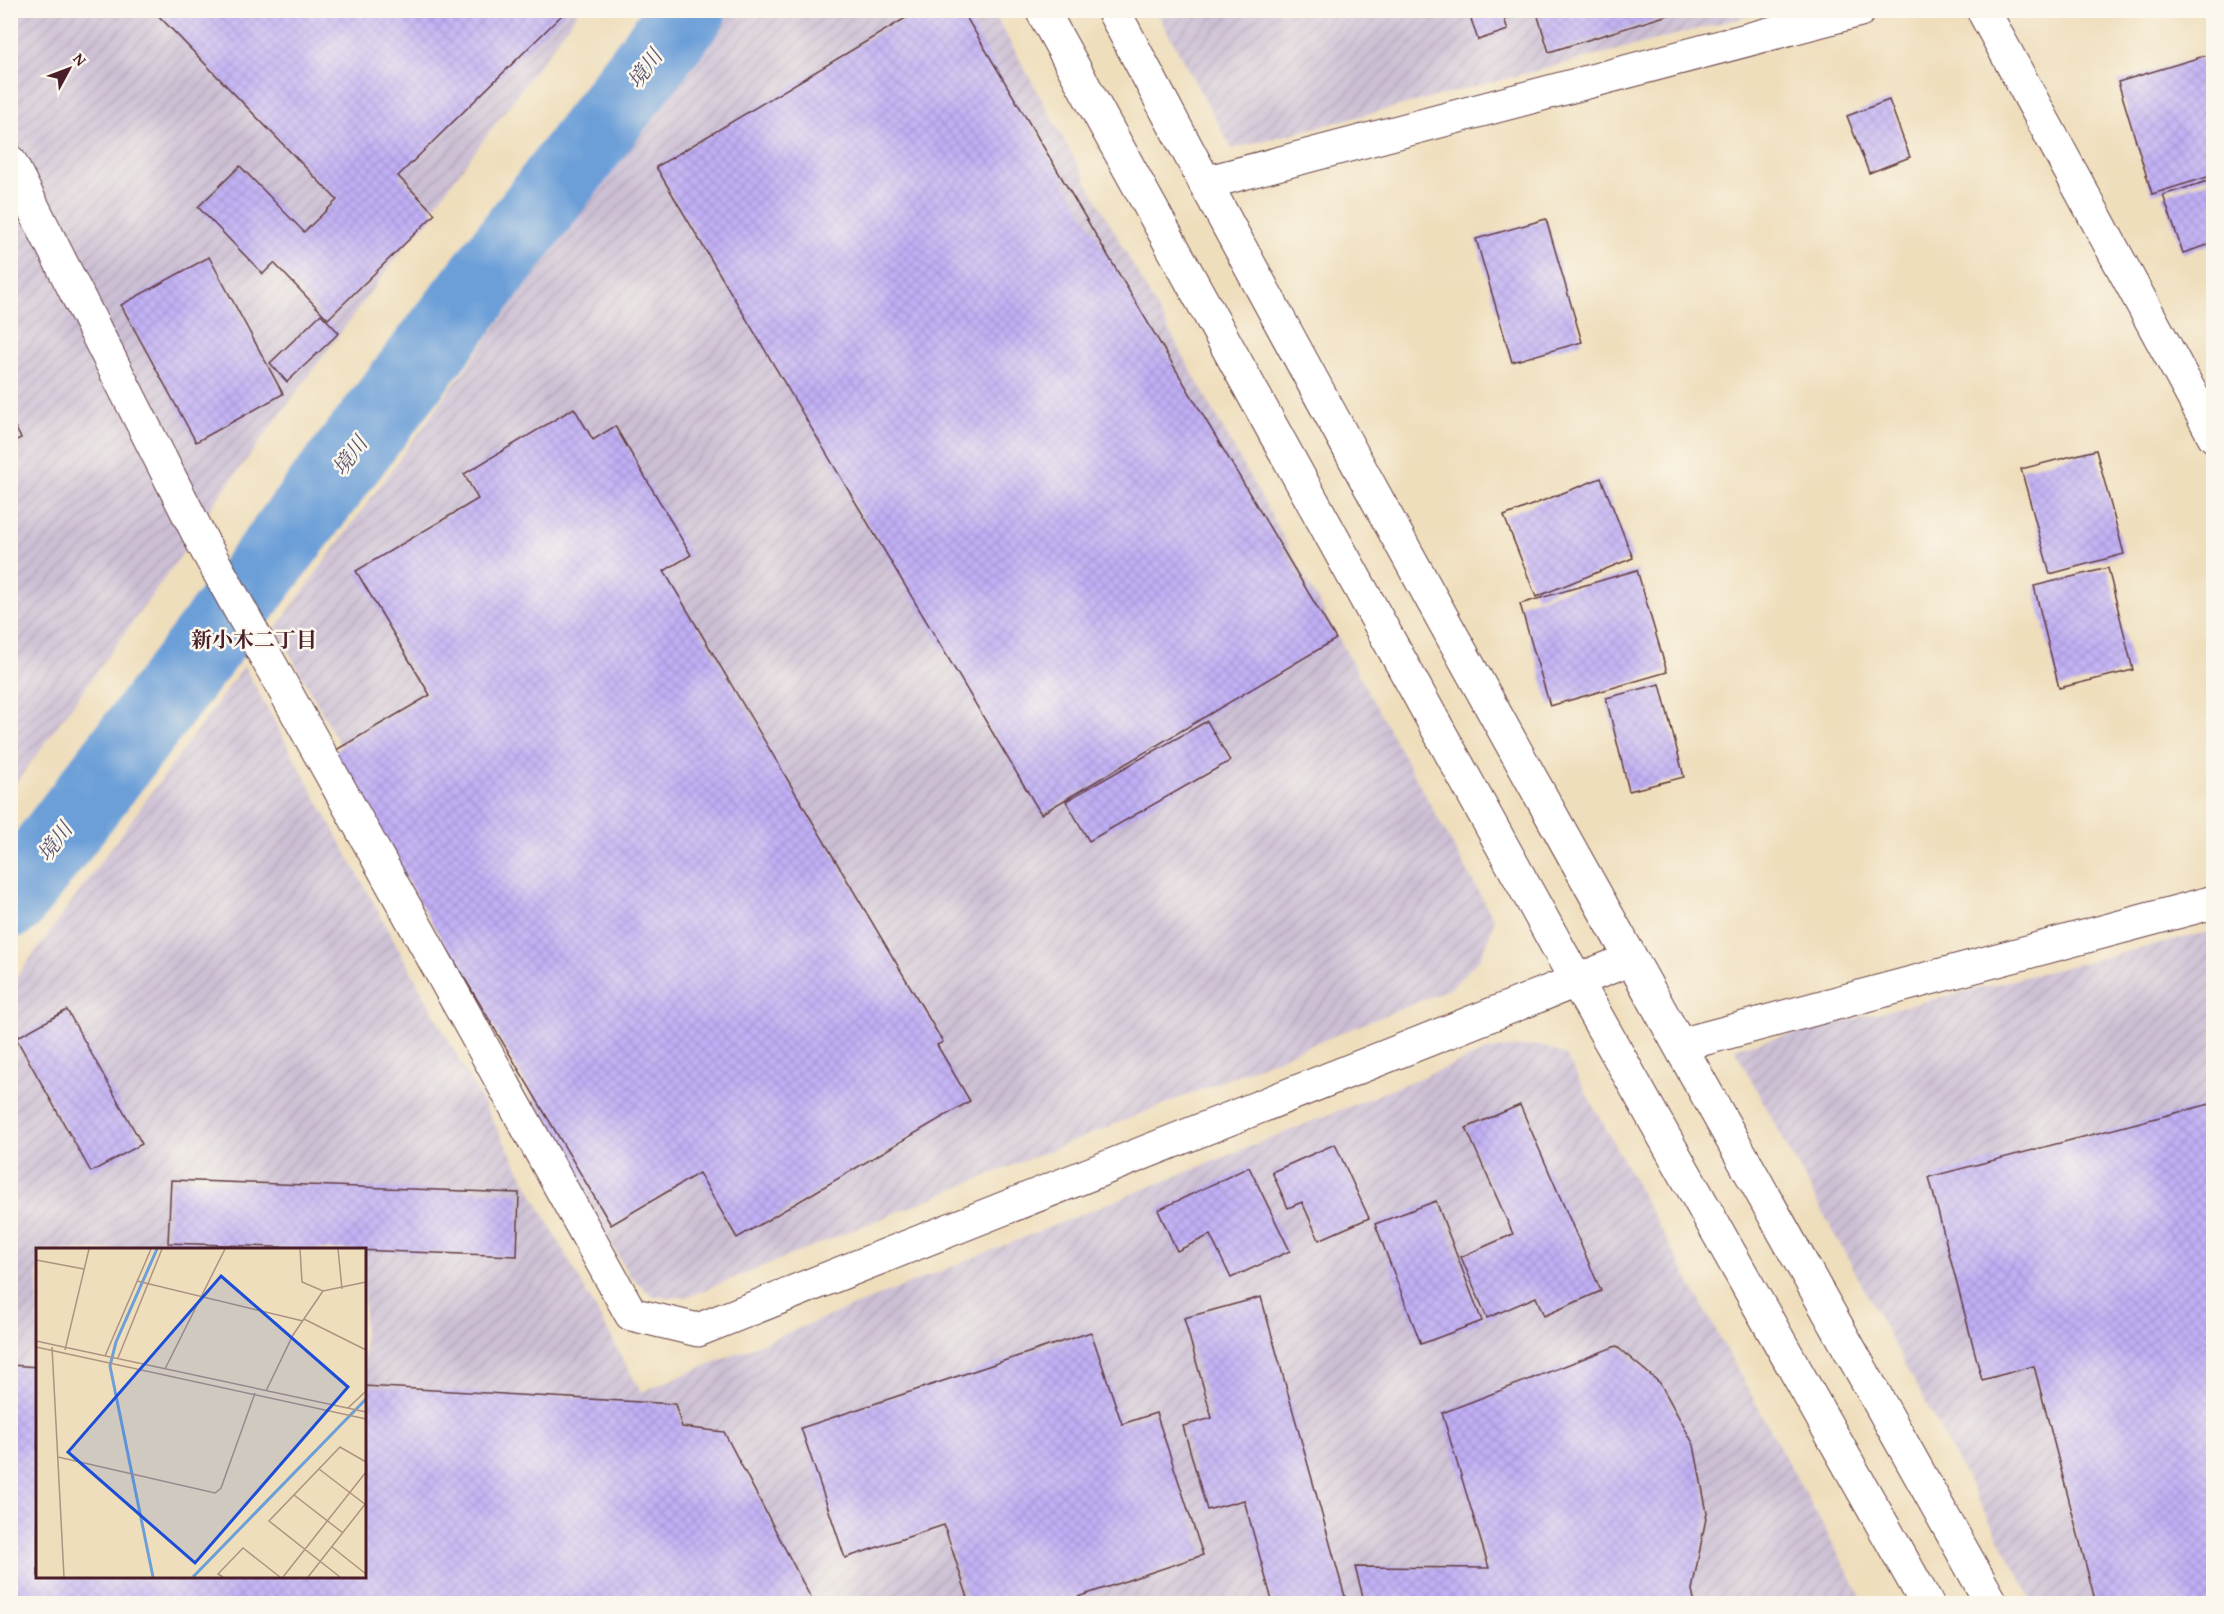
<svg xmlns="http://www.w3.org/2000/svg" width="2224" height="1614" viewBox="0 0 2224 1614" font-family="'Gentium Book Plus','Noto Serif JP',serif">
<defs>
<pattern id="industrial-furrows" width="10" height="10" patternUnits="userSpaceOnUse" patternTransform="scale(1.5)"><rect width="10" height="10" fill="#ccbfd4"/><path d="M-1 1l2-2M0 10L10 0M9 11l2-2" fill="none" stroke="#b1a4b6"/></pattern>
<pattern id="building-cross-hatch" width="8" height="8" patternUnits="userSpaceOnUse" patternTransform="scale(1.5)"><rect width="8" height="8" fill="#c0aff5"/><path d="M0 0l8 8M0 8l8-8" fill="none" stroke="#a696d2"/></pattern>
</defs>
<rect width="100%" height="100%" fill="#fbf7ec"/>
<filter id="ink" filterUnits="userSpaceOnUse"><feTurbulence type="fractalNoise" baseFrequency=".0167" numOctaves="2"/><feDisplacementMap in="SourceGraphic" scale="12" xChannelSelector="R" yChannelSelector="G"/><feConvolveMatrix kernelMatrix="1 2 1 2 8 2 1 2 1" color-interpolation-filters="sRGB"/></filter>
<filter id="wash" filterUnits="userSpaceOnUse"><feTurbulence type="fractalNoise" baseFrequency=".008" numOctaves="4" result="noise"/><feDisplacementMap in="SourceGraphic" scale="24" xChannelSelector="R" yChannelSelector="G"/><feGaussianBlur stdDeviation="1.35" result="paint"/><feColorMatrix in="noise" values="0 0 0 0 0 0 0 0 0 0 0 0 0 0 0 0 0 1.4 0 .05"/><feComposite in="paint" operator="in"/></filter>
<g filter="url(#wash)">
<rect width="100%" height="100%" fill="#efdebc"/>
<g fill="url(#industrial-furrows)" fill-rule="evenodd">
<polygon points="11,11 579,11 209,510 179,558 11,790"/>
<polygon points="727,11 993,11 1494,920 1488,941 1479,959 1450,989 687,1297 654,1297 628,1274 276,628"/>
<polygon points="1156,11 1768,11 1232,149"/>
<path d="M244,666l397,726 848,-342 51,-5 26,11 299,547 -1854,1v-619zM38,1250h326v326h-326z"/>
<polygon points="2213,931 2213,1603 2034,1603 1734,1048"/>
</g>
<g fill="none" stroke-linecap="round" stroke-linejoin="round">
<polyline stroke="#6c9fd8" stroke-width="75" points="10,901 689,10"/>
</g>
<g id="blocks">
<g fill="url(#building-cross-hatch)">
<polygon points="153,10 567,10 398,176 435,214 328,319 274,263 263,274 198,207 240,166 304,232 337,200"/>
<polygon points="919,10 962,10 1336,639 1041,814 656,167"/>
<polygon points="1468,10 1501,10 1508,30 1478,40"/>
<polygon points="1536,10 1681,10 1681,11 1549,52"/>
<polygon points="2214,53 2214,175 2152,194 2118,82"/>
<polygon points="1889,100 1910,157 1869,173 1847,116"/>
<polygon points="2214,179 2214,243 2183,253 2163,195"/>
<polygon points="1546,219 1582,342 1512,362 1476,239"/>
<polygon points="209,257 283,394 196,442 121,305"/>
<polygon points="321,314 339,333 287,382 270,363"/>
<polygon points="574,408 593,440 615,426 691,555 664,571 943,1042 937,1045 970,1101 737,1238 699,1173 611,1225 331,753 430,695 356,571 478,499 464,474"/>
<polygon points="10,418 21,438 10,443"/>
<polygon points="2096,450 2124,554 2050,574 2021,469"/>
<polygon points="1601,478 1633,558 1536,597 1504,516"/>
<polygon points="2108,568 2133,670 2059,688 2034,586"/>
<polygon points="1637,570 1667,672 1550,706 1520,604"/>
<polygon points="1660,684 1684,777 1629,791 1606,698"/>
<polygon points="1207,721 1230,761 1089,841 1066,801"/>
<polygon points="67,1010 142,1144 91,1172 16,1038"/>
<polygon points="2214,1103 2214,1604 2096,1604 2034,1366 1982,1380 1929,1177"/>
<polygon points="1520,1105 1601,1291 1544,1316 1536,1297 1487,1318 1461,1257 1513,1234 1466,1128"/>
<polygon points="1335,1144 1369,1218 1319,1240 1302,1202 1288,1208 1272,1172"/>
<polygon points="1249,1167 1290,1251 1231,1278 1210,1235 1177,1251 1158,1210"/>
<polygon points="171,1180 519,1193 517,1256 168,1243"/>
<polygon points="1436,1201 1482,1321 1421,1344 1375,1224"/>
<polygon points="1261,1297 1347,1604 1273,1604 1244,1500 1207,1510 1183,1426 1212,1418 1184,1318"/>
<polygon points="1091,1332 1122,1424 1156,1413 1203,1555 1057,1604 970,1604 944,1525 845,1558 801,1428"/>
<polygon points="1616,1346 1660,1383 1694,1445 1707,1513 1692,1590 1695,1604 1365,1604 1355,1567 1489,1568 1442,1413"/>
<polygon points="10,1365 38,1367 38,1576 364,1576 364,1386 675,1404 682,1427 724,1432 814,1604 10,1604"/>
</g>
</g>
</g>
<g filter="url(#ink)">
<use href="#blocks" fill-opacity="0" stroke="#633c41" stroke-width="1.5"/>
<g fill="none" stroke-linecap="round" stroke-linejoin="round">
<defs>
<g id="minor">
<polyline points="1042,10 1577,982 1927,1604"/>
<path d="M1113,10c284,536 583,1064 879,1594"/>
<polyline points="1983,10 2214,436"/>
<polyline points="10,162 204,545 631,1314 698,1330 1631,959"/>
<polyline points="1205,183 1860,10"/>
<polyline points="1680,1045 2214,902"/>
</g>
</defs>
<use href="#minor" stroke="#633c41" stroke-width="35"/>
<use href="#minor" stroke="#fff" stroke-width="33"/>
</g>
</g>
<g text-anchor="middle" stroke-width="5" stroke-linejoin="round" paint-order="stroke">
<g font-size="21" font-style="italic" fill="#585270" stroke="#fbf7ec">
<text transform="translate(645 69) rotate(-53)" y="7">境川</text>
<text transform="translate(350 456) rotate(-53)" y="7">境川</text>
<text transform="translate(55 842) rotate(-53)" y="7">境川</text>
</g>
<g font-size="21" font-weight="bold" fill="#4a1f2b" stroke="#fbf7ec">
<text x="254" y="647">新小木二丁目</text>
</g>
</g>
<g transform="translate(36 1248)">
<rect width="330" height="330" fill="#efdebc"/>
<path fill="none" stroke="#6c9fd8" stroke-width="3" d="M117,329l-43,-211 6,-24 41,-93M157,329l173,-178"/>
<path fill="none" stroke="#ad9282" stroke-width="1.5" d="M264,1l2,33 21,9 43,-9M302,1l4,40M0,12l48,9M101,33l166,40M268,71l62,31M0,93l330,71M0,99l330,72M16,99l12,230M29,102l24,-101M69,108l46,-107M82,110l44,-109M129,121l60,-120M230,143l27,-56 30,-44M312,160l18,-17M22,209l157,36 6,-5 34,-95M283,221l47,36M258,247l49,38M296,299l34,27M187,329l-5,-3 25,-26 37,29M247,329l83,-105M272,329l58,-74M304,329l-71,-56 71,-74 26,15"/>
<path fill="#1d4ed8" fill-opacity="0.15" stroke="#1d4ed8" stroke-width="3" d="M185,28l127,111 -153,176 -127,-111z"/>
<rect width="330" height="330" fill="none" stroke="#4a1f2b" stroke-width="3"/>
</g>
<rect width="2224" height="1614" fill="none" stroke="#fbf7ec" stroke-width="36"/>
<g transform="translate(69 69) rotate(49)" stroke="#fbf7ec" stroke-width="4.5" paint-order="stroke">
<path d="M0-4.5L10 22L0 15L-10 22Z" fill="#4a1f2b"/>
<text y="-9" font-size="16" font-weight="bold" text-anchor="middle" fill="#4a1f2b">N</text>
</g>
</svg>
